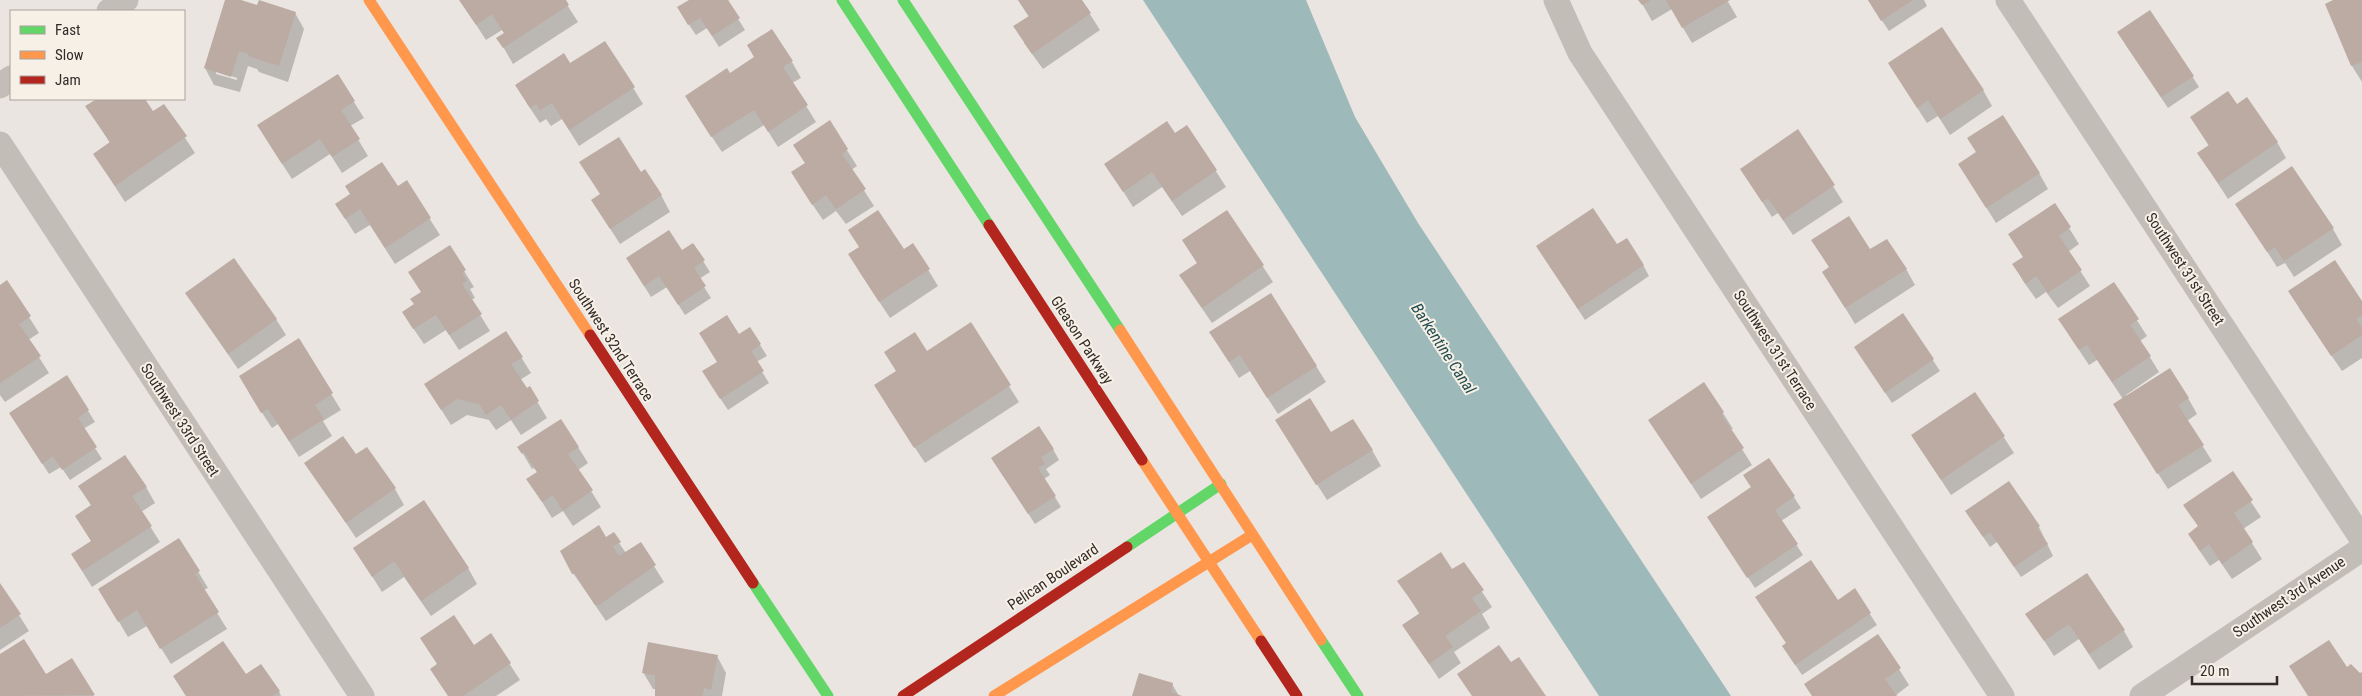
<svg xmlns="http://www.w3.org/2000/svg" width="2362" height="696" viewBox="0 0 2362 696" font-family="'Roboto Condensed',sans-serif">
<rect width="100%" height="100%" fill="#eae5e0"/>
<polygon fill="#9eb9ba" points="1143,0 1306,0 1355,117 1418,223 1731,696 1599,696"/>
<g fill="#0003" fill-rule="evenodd">
<path d="M226,0h11l21,7 37,6 9,16 -16,53 -29,-10 -2,-3 -9,-3 -8,26 -26,-7 -9,-17zM216,71l21,7v2l-21,-6z"/>
<polygon points="460,0 564,0 578,22 513,64 498,38 505,34 502,30 486,40"/>
<polygon points="689,0 729,0 727,1 745,30 719,47 707,28 696,35 685,19"/>
<polygon points="1018,0 1081,0 1100,30 1043,69 1024,43 1029,17"/>
<polygon points="1640,0 1727,0 1737,17 1692,43 1672,9 1652,21"/>
<polygon points="1868,0 1924,0 1927,6 1889,31"/>
<polygon points="2336,0 2362,0 2362,82 2352,66 2326,4"/>
<polygon points="605,42 643,104 579,146 562,119 551,126 546,119 540,123 526,102 570,65"/>
<polygon points="2125,44 2192,76 2199,87 2168,108"/>
<polygon points="792,62 801,78 792,83 816,122 778,147 764,125 722,152 696,113 730,75"/>
<polygon points="1889,64 1983,90 1992,106 1950,135 1938,116 1927,123"/>
<polygon points="337,75 364,118 350,126 368,156 342,173 330,154 292,179 268,142"/>
<polygon points="99,99 143,99 153,113 164,106 195,153 125,202 94,154 110,143 87,107"/>
<polygon points="2236,106 2277,142 2286,158 2228,199 2198,153 2209,146 2191,118"/>
<polygon points="829,122 857,166 851,170 874,206 846,224 836,211 823,220 802,189 806,164 794,145"/>
<polygon points="1187,126 1226,187 1182,216 1162,187 1133,207 1106,164 1175,135"/>
<polygon points="1798,131 1843,202 1793,235 1778,213 1772,217 1741,169"/>
<polygon points="1977,153 2039,173 2048,189 1996,223 1969,180"/>
<polygon points="641,173 661,195 670,212 620,244 602,216"/>
<polygon points="406,182 440,235 395,264 370,225 355,234 336,204 398,187"/>
<polygon points="2054,204 2079,244 2068,252 2090,286 2058,308 2046,292 2036,299 2023,281 2014,265 2024,258 2010,235"/>
<polygon points="2237,205 2333,229 2342,245 2294,277 2285,263 2277,267"/>
<polygon points="1227,211 1273,282 1212,323 1190,291 1198,264 1183,241"/>
<polygon points="693,245 710,272 699,279 711,298 685,315 667,287 651,297 634,270 682,252"/>
<polygon points="913,245 938,286 890,318 859,271 860,248 903,251"/>
<polygon points="1616,246 1643,265 1649,276 1585,320 1537,247"/>
<polygon points="449,247 474,287 470,289 475,298 471,300 490,331 459,350 446,330 424,344 413,328 415,305"/>
<polygon points="1870,251 1906,269 1915,285 1855,324 1833,288"/>
<polygon points="7,282 39,333 28,340 49,373 5,402 0,395 0,287"/>
<polygon points="2113,283 2147,336 2140,341 2159,372 2126,395 2127,397 2188,398 2197,414 2187,421 2212,461 2168,489 2124,421 2123,399 2097,360 2089,365 2069,335"/>
<polygon points="186,293 276,319 286,335 238,369"/>
<polygon points="2362,303 2362,358 2342,371 2299,308"/>
<polygon points="1903,315 1940,371 1892,403 1862,358"/>
<polygon points="970,324 1019,402 925,463 885,402 926,353"/>
<polygon points="750,329 767,356 756,362 769,383 728,410 710,383 718,362 739,335"/>
<polygon points="298,340 341,410 323,421 332,436 299,457 278,424 272,428 249,393"/>
<polygon points="1220,348 1316,366 1326,382 1278,414 1250,371 1239,378"/>
<polygon points="521,357 531,373 520,380 527,390 529,388 547,418 521,435 511,420 496,430 489,420 467,415 451,425 435,400"/>
<polygon points="67,377 95,422 83,429 102,459 70,480 61,467 49,474 17,424"/>
<polygon points="1704,383 1723,413 1733,429 1730,430 1752,465 1701,499 1649,420"/>
<polygon points="1975,393 2014,453 1951,495 1912,436"/>
<polygon points="1331,434 1372,450 1381,466 1327,500 1286,436"/>
<polygon points="519,447 578,447 588,463 578,470 601,507 573,526 563,511 552,518 528,479 538,473 534,468 532,469"/>
<polygon points="1053,449 1059,460 1046,469 1050,475 1044,479 1061,507 1035,524 999,469"/>
<polygon points="355,456 395,489 404,505 356,538 306,463"/>
<polygon points="1769,459 1801,508 1781,521 1803,555 1755,588 1715,528 1752,488 1744,476"/>
<polygon points="2232,473 2261,517 2243,529 2262,559 2232,579 2219,560 2210,566 2199,550 2189,534 2199,527 2185,505"/>
<polygon points="2009,483 2039,527 2053,556 2021,577 1997,542 1990,547 1973,522"/>
<polygon points="146,487 155,503 141,512 160,542 92,587 82,571 92,542 92,506 89,502"/>
<polygon points="179,540 208,588 203,590 227,629 171,664 147,626 128,637 109,605"/>
<polygon points="619,543 626,553 640,544 664,582 606,621 573,573"/>
<polygon points="355,549 468,568 477,584 431,616 404,577 382,592"/>
<polygon points="1463,563 1492,607 1482,614 1490,628 1454,652 1461,663 1439,679 1404,626 1420,615 1399,581 1452,571"/>
<polygon points="0,585 29,631 0,650"/>
<polygon points="1854,590 1877,625 1802,675 1790,657 1837,602"/>
<polygon points="2027,614 2124,631 2133,647 2099,670 2079,639 2054,656"/>
<polygon points="491,635 520,680 496,696 448,696 473,647"/>
<polygon points="1878,636 1909,685 1895,696 1812,696"/>
<polygon points="0,656 45,676 71,660 94,696 0,696"/>
<polygon points="717,656 726,673 722,696 656,696 656,689 653,689 643,672"/>
<polygon points="174,676 279,691 281,696 186,696"/>
<polygon points="1172,684 1179,696 1133,696"/>
</g>
<g fill="#bcaba3">
<polygon points="225,0 241,0 257,5 259,0 296,12 279,66 248,56 249,54 239,51 231,77 204,68"/>
<polygon points="459,0 566,0 569,5 503,48 496,38 504,33 492,14 476,25"/>
<polygon points="689,0 728,0 740,18 712,36 700,18 688,25 677,7"/>
<polygon points="1018,0 1082,0 1091,13 1032,54 1013,26 1029,16"/>
<polygon points="1638,0 1651,0 1642,5"/>
<polygon points="1666,0 1730,0 1682,28"/>
<polygon points="1868,0 1913,0 1881,21"/>
<polygon points="2333,0 2362,0 2362,62 2351,66 2325,4"/>
<polygon points="2150,10 2194,76 2161,97 2117,32"/>
<polygon points="1942,27 1984,90 1940,119 1928,100 1917,108 1888,63"/>
<polygon points="772,29 793,61 783,67 808,105 768,132 754,110 711,137 685,96 727,68 730,73 754,57 747,45"/>
<polygon points="605,41 635,87 569,130 552,103 540,110 536,104 530,108 515,85 564,53 570,63"/>
<polygon points="338,74 355,101 341,110 360,139 332,157 320,139 282,164 257,125"/>
<polygon points="2228,91 2237,104 2247,97 2278,142 2218,183 2197,153 2209,145 2190,117"/>
<polygon points="97,99 145,99 153,111 164,104 187,136 115,186 93,154 110,142 85,106"/>
<polygon points="2003,115 2040,173 1986,208 1958,164 1976,152 1967,138"/>
<polygon points="830,120 848,149 842,154 866,189 836,209 826,195 812,205 791,172 805,163 793,145"/>
<polygon points="1167,121 1175,133 1187,125 1217,170 1172,201 1152,172 1123,192 1104,164"/>
<polygon points="1798,129 1835,185 1783,220 1768,198 1762,202 1740,169"/>
<polygon points="619,137 641,172 645,169 662,195 610,229 591,200 600,194 579,162"/>
<polygon points="382,162 398,186 407,180 431,218 385,248 360,209 345,219 335,204 350,194 345,186"/>
<polygon points="2292,166 2334,228 2284,261 2275,247 2267,252 2235,204"/>
<polygon points="2055,203 2071,227 2059,236 2082,270 2048,293 2036,276 2026,284 2012,264 2023,257 2008,234"/>
<polygon points="1593,208 1617,244 1627,238 1644,265 1578,309 1536,246"/>
<polygon points="878,210 904,249 913,243 930,269 879,302 848,254 859,247 848,230"/>
<polygon points="1227,210 1264,265 1202,308 1179,275 1197,263 1182,240"/>
<polygon points="1849,216 1870,249 1887,239 1907,269 1845,308 1822,272 1829,267 1811,240"/>
<polygon points="669,230 682,250 693,243 705,260 694,268 706,286 678,305 659,276 644,286 626,258"/>
<polygon points="450,245 466,270 462,273 467,281 462,284 482,314 449,335 436,315 413,329 402,312 414,304 410,299 421,292 408,272"/>
<polygon points="234,258 277,319 228,354 185,293"/>
<polygon points="2335,260 2362,301 2362,315 2356,319 2362,328 2362,335 2331,356 2288,291"/>
<polygon points="7,280 31,316 19,324 41,356 0,383 0,285"/>
<polygon points="2114,282 2139,319 2130,325 2151,356 2112,382 2087,345 2079,350 2058,319"/>
<polygon points="1271,293 1317,366 1267,398 1240,355 1229,362 1209,332"/>
<polygon points="1903,313 1934,359 1885,393 1854,347"/>
<polygon points="727,315 739,334 750,327 761,344 751,351 764,371 720,399 702,371 717,362 699,333"/>
<polygon points="971,322 1011,385 914,448 874,385 896,371 884,352 915,332 927,351"/>
<polygon points="506,331 523,357 511,364 527,388 530,386 539,401 511,420 501,405 486,415 479,404 457,399 441,410 424,384"/>
<polygon points="299,338 333,393 315,405 324,419 289,441 268,409 261,413 239,376"/>
<polygon points="2170,368 2189,398 2178,405 2204,445 2157,474 2113,404"/>
<polygon points="67,375 89,410 78,418 97,447 62,470 53,456 42,464 9,413"/>
<polygon points="1704,382 1724,412 1721,414 1744,448 1691,484 1648,420"/>
<polygon points="1975,392 2005,436 1941,480 1911,435"/>
<polygon points="1310,398 1331,432 1353,419 1373,450 1316,485 1275,420"/>
<polygon points="561,419 579,447 568,454 593,490 563,511 553,495 542,502 526,479 537,472 524,452 522,454 517,447"/>
<polygon points="1039,426 1054,449 1041,457 1045,464 1038,468 1056,496 1028,514 991,458"/>
<polygon points="343,436 356,454 367,447 396,488 346,523 304,463"/>
<polygon points="125,455 147,487 132,496 152,526 82,571 71,554 91,541 75,516 91,505 78,486"/>
<polygon points="1769,458 1795,496 1775,510 1798,544 1747,578 1707,517 1751,487 1743,475"/>
<polygon points="2233,471 2253,500 2234,513 2253,542 2222,564 2209,544 2200,551 2188,534 2198,526 2183,505"/>
<polygon points="2009,481 2040,526 2037,528 2048,544 2014,567 1990,532 1983,537 1965,511"/>
<polygon points="424,500 469,568 421,601 394,561 372,577 353,548"/>
<polygon points="599,525 606,537 614,532 621,542 613,547 619,556 641,542 656,565 599,605 595,605 575,574 572,574 560,551"/>
<polygon points="179,538 200,571 195,574 219,612 160,649 137,610 118,622 98,589"/>
<polygon points="1441,552 1452,569 1464,562 1484,590 1472,598 1481,611 1445,636 1453,647 1429,664 1402,625 1420,613 1397,581"/>
<polygon points="1811,560 1838,600 1855,588 1871,613 1795,665 1782,646 1786,643 1755,597"/>
<polygon points="2087,573 2125,630 2089,654 2069,624 2044,641 2025,614"/>
<polygon points="0,583 21,614 0,628"/>
<polygon points="454,615 474,645 491,633 511,663 463,696 448,696 430,669 437,664 420,638"/>
<polygon points="1878,634 1901,668 1885,679 1897,696 1812,696 1804,684"/>
<polygon points="24,639 46,674 72,658 95,695 0,696 0,654"/>
<polygon points="2329,640 2347,667 2351,664 2360,673 2362,672 2362,696 2308,696 2289,666"/>
<polygon points="223,641 246,674 261,664 280,691 272,696 186,696 173,676"/>
<polygon points="648,642 718,655 711,690 704,688 702,696 655,696 655,675 642,673"/>
<polygon points="1499,645 1511,662 1519,657 1546,696 1472,696 1457,674"/>
<polygon points="1139,673 1173,683 1171,692 1182,696 1132,696"/>
</g>
<g fill="none" stroke-linecap="round" stroke-linejoin="round">
<g stroke="#c3bdb8" stroke-width="25">
<polyline points="1556,0 1580,53 2002,696"/>
<polyline points="2008,0 2362,539"/>
<polyline points="109,11 126,0"/>
<polyline points="0,86 11,78"/>
<polyline points="0,144 362,696"/>
<polyline points="2142,696 2362,549"/>
</g>
<g stroke="#63d668" stroke-width="11">
<polyline points="842,0 989,225"/>
<polyline points="903,0 1120,330"/>
<polyline points="1127,547 1221,484"/>
<polyline points="753,583 828,696"/>
<polyline points="1321,640 1358,696"/>
</g>
<g stroke="#ff974d" stroke-width="11">
<polyline points="369,0 590,335"/>
<polyline points="1120,330 1321,640"/>
<polyline points="1142,460 1261,641"/>
<polyline points="994,696 1252,535"/>
</g>
<g stroke="#b3261e" stroke-width="11">
<polyline points="989,225 1142,460"/>
<polyline points="590,335 753,583"/>
<polyline points="1261,641 1297,696"/>
<polyline points="903,696 1127,547"/>
</g>
</g>
<g text-anchor="middle" stroke-width="4" stroke-linejoin="round" paint-order="stroke">
<g font-size="15" fill="#332b28" stroke="#f7f0e7">
<text transform="translate(2185 269) rotate(57)" y="5">Southwest 31st Street</text>
<text transform="translate(611 340) rotate(57)" y="5">Southwest 32nd Terrace</text>
<text transform="translate(1082 340) rotate(57)" y="5">Gleason Parkway</text>
<text transform="translate(1775 350) rotate(57)" y="5">Southwest 31st Terrace</text>
<text transform="translate(180 420) rotate(57)" y="5">Southwest 33rd Street</text>
<text transform="translate(1053 577) rotate(-34)" y="5">Pelican Boulevard</text>
<text transform="translate(2289 597) rotate(-34)" y="5">Southwest 3rd Avenue</text>
</g>
<g font-size="16" font-style="italic" fill="#224d50" stroke="#f7f0e7">
<text transform="translate(1444 348) rotate(57)" y="6">Barkentine Canal</text>
</g>
</g>
<rect x="10" y="10" width="175" height="90" fill="#f7f0e7" stroke="#a9a19b"/>
<rect x="20" y="26" width="25" height="8" fill="#63d668" stroke="#a9a19b"/>
<text x="55" y="35" font-size="15" fill="#332b28">Fast</text>
<rect x="20" y="51" width="25" height="8" fill="#ff974d" stroke="#a9a19b"/>
<text x="55" y="60" font-size="15" fill="#332b28">Slow</text>
<rect x="20" y="76" width="25" height="8" fill="#b3261e" stroke="#a9a19b"/>
<text x="55" y="85" font-size="15" fill="#332b28">Jam</text>
<path d="M2192 676v8h85v-8" fill="none" stroke="#332b28" stroke-width="2.5"/>
<text x="2200" y="676" font-size="15" fill="#332b28" stroke="#f7f0e7" stroke-width="4" paint-order="stroke">20 m</text>
</svg>
